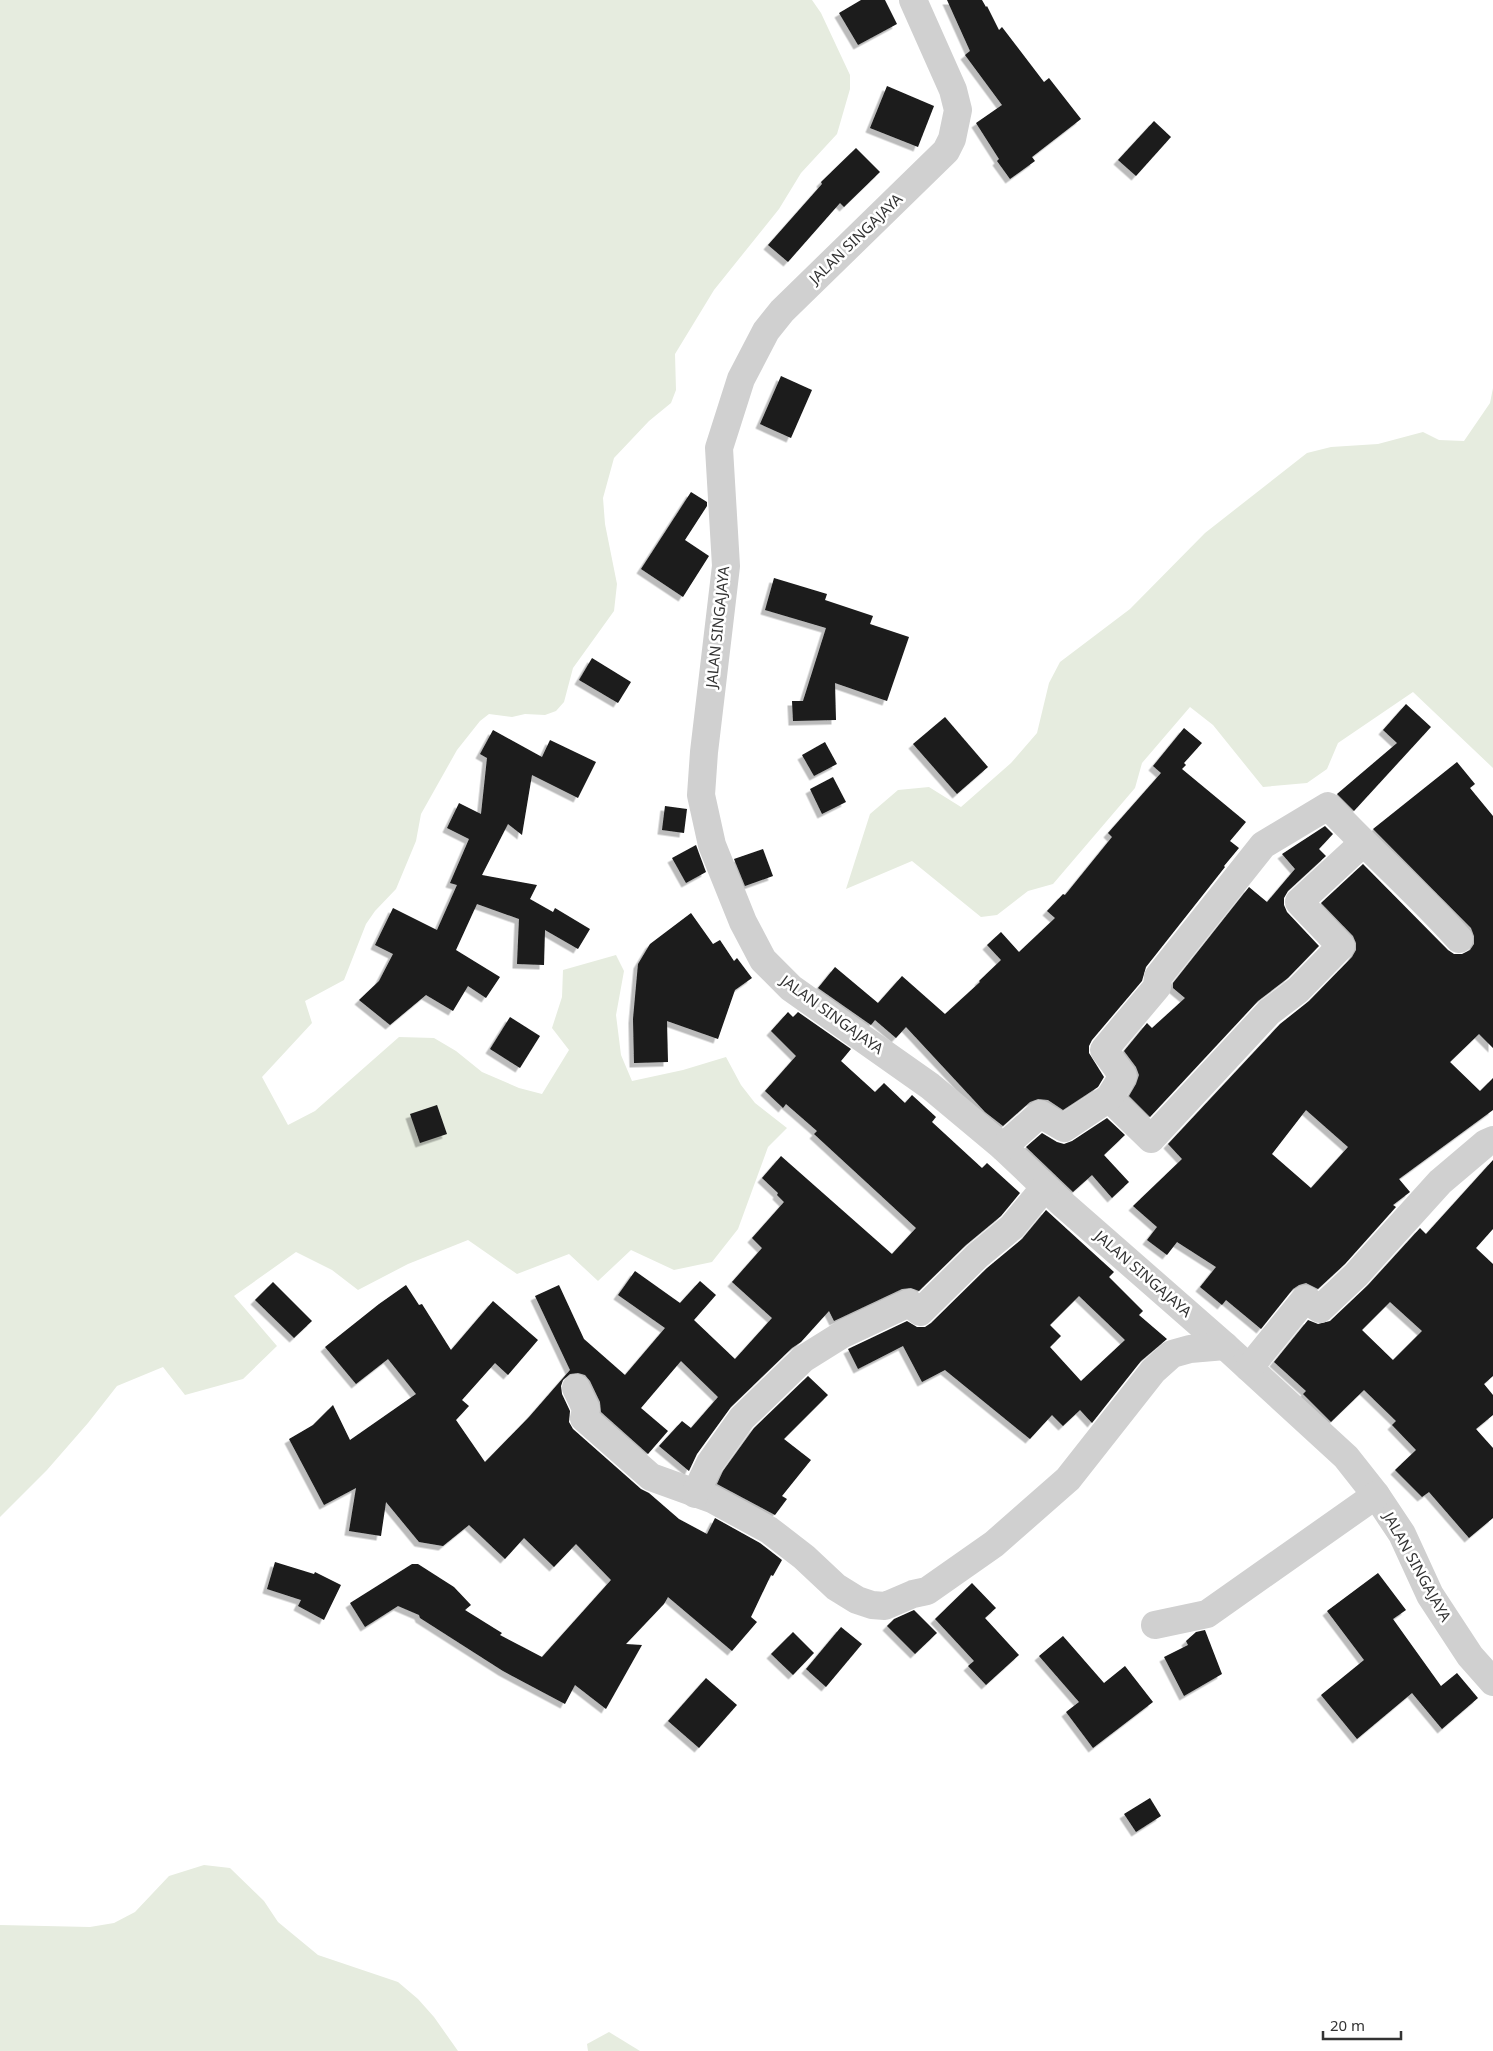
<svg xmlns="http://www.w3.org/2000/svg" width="1493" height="2051" viewBox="0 0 1493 2051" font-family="'Noto Sans',sans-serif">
<defs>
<filter id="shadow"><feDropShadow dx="-4.5" dy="4.5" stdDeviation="0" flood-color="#0004"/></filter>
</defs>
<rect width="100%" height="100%" fill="#fff"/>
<g fill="#e6ecdf">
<polygon points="0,0 812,0 821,13 850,75 850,89 837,134 801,173 779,209 714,290 675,354 676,390 671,403 649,421 614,458 603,498 605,524 617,584 614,611 573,668 564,702 556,711 545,715 525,714 512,717 489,714 480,721 457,750 421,814 416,841 396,889 375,911 366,924 344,980 305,1001 312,1023 262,1077 288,1125 315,1111 399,1037 434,1038 456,1051 482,1072 519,1088 542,1094 569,1050 552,1028 562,997 563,970 616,955 624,971 616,1015 621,1055 632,1081 683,1070 726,1057 741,1085 755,1103 787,1128 768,1147 738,1229 712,1262 674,1270 631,1250 598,1281 569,1254 517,1274 468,1240 408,1264 358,1290 332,1270 296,1252 234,1296 277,1346 243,1379 185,1395 163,1367 117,1386 88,1423 47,1470 0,1517"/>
<polygon points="1493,388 1493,768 1413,692 1338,743 1327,769 1307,783 1263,787 1213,725 1190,707 1142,763 1135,788 1053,884 1028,891 997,915 981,917 912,861 846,889 870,814 898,790 929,787 961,807 1011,763 1037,733 1049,683 1060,662 1130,609 1205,533 1307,453 1331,447 1378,444 1423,432 1439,440 1464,441 1490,403"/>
<polygon points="204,1865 230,1868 264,1901 278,1922 318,1955 398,1982 418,1999 434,2017 458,2051 0,2051 0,1925 90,1927 114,1923 135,1912 169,1876"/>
<polygon points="609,2032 640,2051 588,2051 587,2044"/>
</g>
<g fill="#1a1a1a" fill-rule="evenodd" filter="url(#shadow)">
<polygon points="861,0 885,0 897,24 858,45 839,13"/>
<polygon points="947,0 982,0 986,7 987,6 999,30 1002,27 1044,82 1049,78 1081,119 1032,157 1035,161 1010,179 997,161 999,159 976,123 1002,105 965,55 970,51"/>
<polygon points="887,86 934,106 918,147 870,128"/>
<polygon points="1154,121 1171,137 1136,176 1118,160"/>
<polygon points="856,148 880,172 844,207 840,203 788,262 768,245 822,184 821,182"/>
<polygon points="781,376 812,390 791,438 760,424"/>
<polygon points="691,492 707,502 707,506 685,540 709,556 683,597 641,569"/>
<polygon points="774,578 827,594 825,600 873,616 870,624 909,637 887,701 835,683 836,720 793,721 792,701 803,701 826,628 765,610"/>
<polygon points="592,658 631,682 618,703 579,680"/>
<polygon points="1406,704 1431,727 1354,811 1337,794 1397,743 1383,730"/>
<polygon points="945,717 988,767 957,794 913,744"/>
<polygon points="1184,728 1202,743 1184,763 1186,765 1182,769 1246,822 1230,841 1239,848 1224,866 1225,867 1146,967 1142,981 1092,1040 1089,1046 1089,1053 1104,1077 1098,1087 1063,1110 1048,1100 1038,1099 1030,1102 1003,1126 985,1112 906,1027 896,1038 875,1020 871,1025 818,988 835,967 878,1003 902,976 945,1014 980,982 979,981 1001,960 987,945 1001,932 1019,952 1055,918 1047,911 1063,894 1065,895 1112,837 1108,833 1161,773 1153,766"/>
<polygon points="493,730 542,757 550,740 596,762 578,798 532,775 522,835 508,824 482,875 537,885 530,899 553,912 555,908 590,929 578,949 545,930 544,965 517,964 519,919 477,904 456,950 500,977 486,998 468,986 453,1011 426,995 390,1025 359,1000 379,981 393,954 375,945 393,908 437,930 457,885 450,883 469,839 447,828 459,803 481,814 487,758 480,754"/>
<polygon points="825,742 837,764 814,776 802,755"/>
<path d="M1457,762l18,22 -5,4 23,28v232l-14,-14 -29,28 30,29 13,-13v32l-94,69 11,13 -17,13 3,2 -51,57 -27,25 -12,-6 -7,2 -6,4 -32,40 -35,-29 -4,5 -22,-18 16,-20 -39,-25 -10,13 -20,-15 10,-13 -24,-21 49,-47 -14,-15 112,-120 29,-23 43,-44 4,-7v-7l-3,-7 -32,-33 42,-39 85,86 6,4h8l8,-4 4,-6v-8l-3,-8 -98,-99zM1306,1110l42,37 -37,41 -39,-34z"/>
<polygon points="833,777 846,802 822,814 810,789"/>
<polygon points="665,806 687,809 684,833 662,830"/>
<polygon points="1325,826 1333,834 1319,849 1326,856 1288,891 1284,898 1284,905 1287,912 1319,946 1288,978 1258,1001 1150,1117 1129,1096 1136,1084 1139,1075 1136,1067 1124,1051 1147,1023 1152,1028 1185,998 1173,988 1173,983 1249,887 1267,902 1295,869 1282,854"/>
<polygon points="696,845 706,872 686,883 672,858"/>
<polygon points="763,849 773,876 745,886 734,859"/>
<polygon points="691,913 713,944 720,940 734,961 737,958 752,978 735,990 718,1039 667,1021 668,1062 634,1063 633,1019 638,964 650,944"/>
<polygon points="788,1012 793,1017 798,1012 851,1049 841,1061 875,1092 884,1083 905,1103 912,1095 936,1117 932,1122 982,1168 987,1163 1020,1193 1001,1216 966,1245 919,1291 911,1288 902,1289 834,1321 829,1311 801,1342 792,1348 731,1407 697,1454 689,1471 659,1446 682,1421 691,1428 718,1397 681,1361 641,1408 668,1431 648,1454 601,1412 600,1402 590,1381 585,1375 578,1373 570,1374 563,1380 561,1386 562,1394 570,1411 569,1422 573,1429 641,1489 649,1493 679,1519 707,1534 715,1518 760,1543 782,1560 773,1576 771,1575 751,1617 757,1622 732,1651 668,1597 664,1604 626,1644 642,1645 606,1709 575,1685 565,1704 503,1671 420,1618 419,1615 398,1606 365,1627 350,1603 412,1564 418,1564 454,1587 471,1605 465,1610 502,1633 500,1635 542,1657 611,1580 576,1544 554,1567 524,1538 505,1559 469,1525 443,1546 419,1542 386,1502 381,1536 349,1531 356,1488 324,1505 289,1439 313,1425 333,1405 350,1440 416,1394 388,1359 356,1384 325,1347 379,1304 406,1285 419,1305 422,1304 451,1350 493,1301 538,1340 508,1375 495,1363 462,1400 469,1406 456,1420 485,1462 529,1417 570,1370 535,1296 559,1285 584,1339 625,1375 665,1328 618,1295 635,1271 680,1303 700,1281 716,1295 694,1320 735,1359 772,1318 732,1282 762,1248 752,1238 784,1202 777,1195 778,1193 762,1178 781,1156 892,1254 916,1228 814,1134 817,1131 786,1104 783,1108 765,1091 796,1056 771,1031"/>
<polygon points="510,1017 540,1036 520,1068 490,1049"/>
<polygon points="437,1105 447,1134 420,1143 410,1114"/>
<polygon points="1107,1118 1125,1135 1104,1155 1129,1182 1112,1198 1092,1175 1073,1192 1026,1147 1042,1133 1057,1142 1064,1144 1072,1141"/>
<path d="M1493,1160v69l-17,19 17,16v112l-9,8 9,11v20l-17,14 17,19v70l-24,20 -40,-46 -7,5 -27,-27 21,-20 -24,-25 4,-4 -32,-31 -33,32 -28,-28 3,-3 -32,-29 34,-42 10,4 12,-3 38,-36 52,-57 6,6zM1390,1302l32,29 -29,29 -31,-30z"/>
<path d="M1046,1210l68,62 -5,5 34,34 -4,4 28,24 -26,22 -49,62 -12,-13 -17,16 -11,-11 -22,24 -85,-69 -23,12 -19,-36 -45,23 -10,-20 59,-28 10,6h8l6,-4 56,-55 35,-29zM1079,1296l46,44 -44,41 -31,-34 11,-11 -11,-11z"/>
<polygon points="273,1282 312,1321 294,1338 255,1300"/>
<polygon points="808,1376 828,1395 784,1439 811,1460 782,1496 787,1499 775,1515 717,1484 723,1471 754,1428"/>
<polygon points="275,1562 314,1574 315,1572 341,1585 324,1620 298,1606 301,1600 267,1589"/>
<polygon points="1378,1573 1406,1610 1393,1619 1441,1686 1457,1673 1478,1698 1442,1729 1412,1693 1357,1739 1321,1695 1364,1660 1327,1611"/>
<polygon points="972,1583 996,1608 985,1618 1019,1655 986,1685 968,1666 974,1661 935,1619"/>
<polygon points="914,1610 937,1633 915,1654 887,1626 894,1619"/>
<polygon points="841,1627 862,1644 826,1687 806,1669"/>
<polygon points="1205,1630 1222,1674 1184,1696 1164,1657 1188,1645 1186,1641 1196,1632"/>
<polygon points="793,1632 814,1653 793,1675 771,1654"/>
<polygon points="1063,1636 1104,1683 1125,1666 1153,1702 1093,1748 1066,1712 1079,1702 1039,1656"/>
<polygon points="706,1678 737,1705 699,1748 668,1721"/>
<polygon points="1150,1798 1161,1816 1136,1832 1124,1814"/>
</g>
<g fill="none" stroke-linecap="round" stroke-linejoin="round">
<g stroke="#d0d0d0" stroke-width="28">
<polyline points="913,0 953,90 958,110 952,139 946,151 782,311 766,331 741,379 719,448 726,566 704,752 701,795 712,845 743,922 763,960 791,988 930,1086 1003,1147 1064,1205 1225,1346 1346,1457 1376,1495 1402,1534 1430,1595 1470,1656 1493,1682"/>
<polyline points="1109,1098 1151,1139 1269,1012 1298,990 1341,946 1299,902 1363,843"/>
<path d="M1003,1147l37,-33 24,14 45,-30 14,-22 -19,-26 53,-63 1,-10 105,-132 65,-39c43,46 90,87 131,133"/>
<polyline points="1249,1368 1305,1299 1320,1309 1356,1275 1440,1182 1486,1143 1493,1140"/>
<polyline points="576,1388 586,1409 584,1418 651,1477 712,1499 769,1530 804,1557 836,1587 857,1600 872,1605 885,1606 913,1594 927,1591 994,1544 1068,1479 1153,1371 1172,1354 1190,1349 1225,1346"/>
<polyline points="695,1494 710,1463 742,1418 803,1359 843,1334 909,1303 920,1312 977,1256 1012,1227 1045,1187"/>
<polyline points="1155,1625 1207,1614 1376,1495"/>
</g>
</g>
<g text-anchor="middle" stroke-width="5" stroke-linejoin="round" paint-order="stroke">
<g font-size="15" fill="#333" stroke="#fff">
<text transform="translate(856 239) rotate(-44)" y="5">JALAN SINGAJAYA</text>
<text transform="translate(718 627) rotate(-84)" y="5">JALAN SINGAJAYA</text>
<text transform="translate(832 1015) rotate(36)" y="5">JALAN SINGAJAYA</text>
<text transform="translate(1143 1274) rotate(41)" y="5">JALAN SINGAJAYA</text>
<text transform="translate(1417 1567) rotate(61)" y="5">JALAN SINGAJAYA</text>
</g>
</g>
<path d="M1323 2031v8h78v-8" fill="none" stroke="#333333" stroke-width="2.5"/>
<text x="1330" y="2031" font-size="15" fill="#333333" stroke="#ffffff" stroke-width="4" paint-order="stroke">20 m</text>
</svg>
